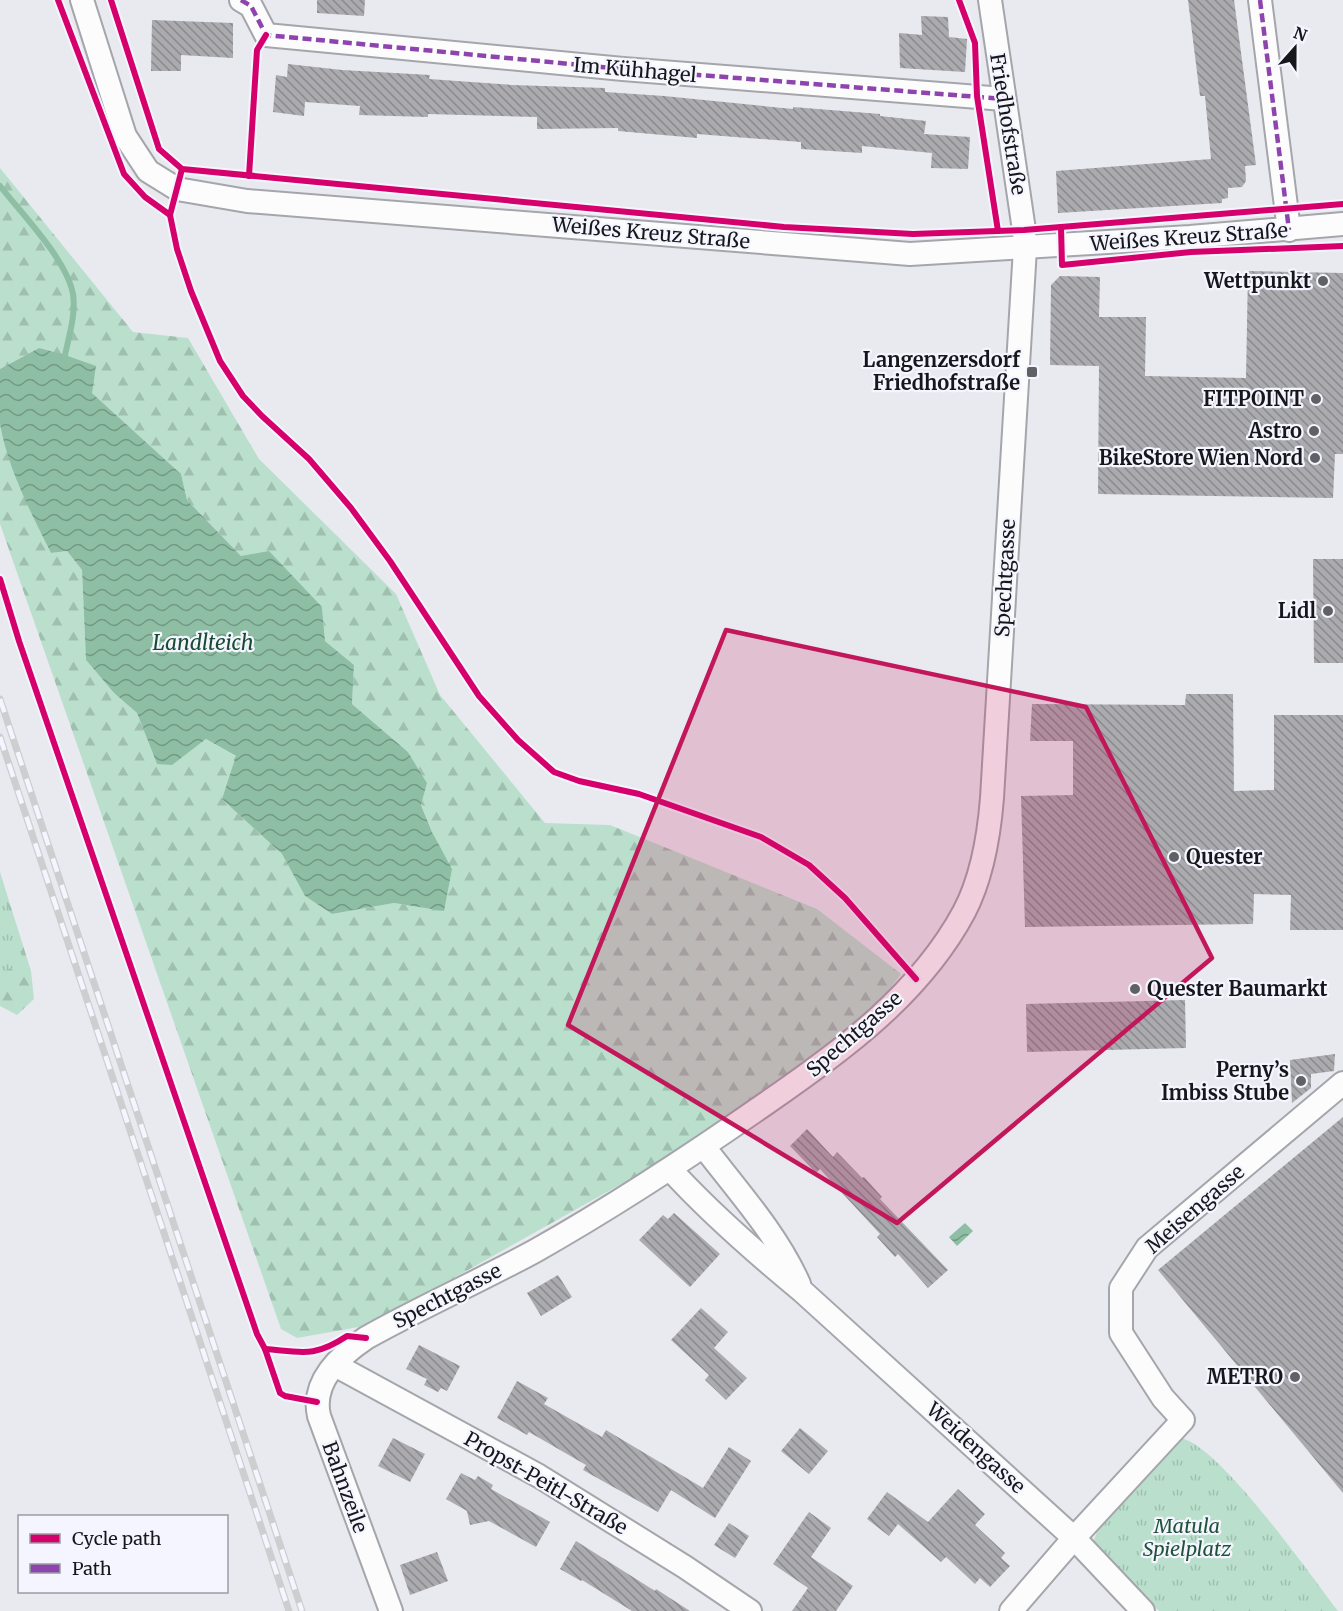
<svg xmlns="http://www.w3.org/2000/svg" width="1343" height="1611" viewBox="0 0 1343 1611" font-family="Merriweather,serif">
<defs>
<pattern id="forest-firs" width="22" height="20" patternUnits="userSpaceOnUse" patternTransform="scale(1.5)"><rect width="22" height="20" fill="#bae0cd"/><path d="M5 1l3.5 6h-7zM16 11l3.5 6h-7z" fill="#9fbfaf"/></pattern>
<pattern id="park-tufts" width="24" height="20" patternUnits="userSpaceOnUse" patternTransform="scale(1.5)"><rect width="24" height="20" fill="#bae0cd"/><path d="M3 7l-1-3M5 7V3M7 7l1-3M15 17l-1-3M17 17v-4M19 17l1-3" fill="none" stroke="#9fbfaf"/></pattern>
<pattern id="water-waves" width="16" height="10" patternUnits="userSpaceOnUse" patternTransform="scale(1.5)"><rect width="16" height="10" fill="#8ebea4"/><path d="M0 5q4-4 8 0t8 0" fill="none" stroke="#739985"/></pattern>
<pattern id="building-back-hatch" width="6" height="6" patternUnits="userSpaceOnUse" patternTransform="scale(1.5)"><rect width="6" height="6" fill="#aaaaaf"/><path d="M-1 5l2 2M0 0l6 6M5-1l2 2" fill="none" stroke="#89898e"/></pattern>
</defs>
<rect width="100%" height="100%" fill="#e9eaf0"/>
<g fill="url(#forest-firs)">
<path d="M0,168l133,164 55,6 71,121 137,135 44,101 105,128 65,2 207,84 84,65 -25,33 -64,50 -173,117 -269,151 -73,13 -16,-9 -281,-805v-101c12,46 30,88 51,130l16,-2 15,19 4,90 28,33 23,20 20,51h15l34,-25 31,18 -15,42 60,55 23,42 27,18 62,-11 50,7 -12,-78 -11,-28 6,-21 -19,-31 -56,-48 2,-39 -29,-24 -3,-34 -81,-51 -54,-56 -6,-26 -89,-81 -53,-45 -39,21z"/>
<polygon points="0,872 31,971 34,999 17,1015 0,1006"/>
</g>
<g fill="url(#park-tufts)">
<polygon points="0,880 25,962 0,973"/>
<path d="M1180,1438c38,5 131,138 158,173h-179l-67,-65 8,-23z"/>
</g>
<g fill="url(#water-waves)">
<path d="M39,348l26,7 31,11 -4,27 89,81 6,26 54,56 28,-5 53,56 3,34 29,24 -2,39 56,48 19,31 -6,22 11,27 20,37 -8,42 -50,-8 -62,11 -27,-18 -23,-42 -60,-55 14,-43 -30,-17 -34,26 -15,-1 -20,-51 -23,-20 -28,-33 -4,-90 -15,-19 -16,2c-20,-40 -43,-84 -51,-129 0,-17 0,-38 0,-55z"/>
<polygon points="965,1223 973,1231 957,1246 949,1237"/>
</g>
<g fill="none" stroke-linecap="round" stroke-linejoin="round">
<path stroke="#8ebea4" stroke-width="6" d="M0,186c22,28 67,74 73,108 3,20 -4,42 -8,61"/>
</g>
<g fill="url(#building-back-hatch)">
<polygon points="317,0 365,0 364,16 317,13"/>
<polygon points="1188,0 1234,0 1256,165 1245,166 1246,181 1242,187 1228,188 1228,198 1222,199 1222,203 1058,213 1056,171 1211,159 1205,96 1200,96"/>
<polygon points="921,16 948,17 949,37 967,39 965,72 900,68 899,33 922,35"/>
<polygon points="152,20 233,23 233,58 181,55 181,71 151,71"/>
<polygon points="288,64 342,70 430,75 429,79 512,85 605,88 605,92 664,96 793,109 793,107 880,114 880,116 926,121 924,134 970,137 968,169 931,168 932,153 862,146 862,153 801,149 801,142 697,134 697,138 663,135 618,131 618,128 537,129 537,117 428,114 428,117 359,115 360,106 305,102 304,116 273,112 276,75 287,77"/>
<polygon points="1248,271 1343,273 1343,454 1335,454 1333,498 1098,494 1099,366 1050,365 1051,285 1060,276 1100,277 1099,317 1146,317 1145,376 1246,378"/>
<polygon points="1313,559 1343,559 1343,663 1314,663"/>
<polygon points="1186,694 1233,694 1234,791 1274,790 1274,715 1343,715 1343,930 1290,930 1291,895 1254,894 1253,924 1025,927 1021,796 1073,795 1073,741 1030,741 1032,704 1185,705"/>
<polygon points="1185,1000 1186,1048 1027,1052 1026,1004"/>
<polygon points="1335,1054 1334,1071 1311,1074 1311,1088 1292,1103 1290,1060"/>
<polygon points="1343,1117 1343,1493 1158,1270"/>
<polygon points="807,1129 833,1157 837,1152 862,1178 864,1177 882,1197 880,1199 948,1270 928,1288 898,1254 895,1257 877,1237 880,1234 820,1169 816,1173 790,1146"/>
<polygon points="674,1213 720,1254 690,1287 639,1240 663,1215 668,1219"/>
<polygon points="558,1275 572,1297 541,1316 527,1293"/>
<polygon points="701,1308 728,1332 714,1348 747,1378 726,1400 705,1380 709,1375 671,1340"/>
<polygon points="419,1345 460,1366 447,1391 441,1388 438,1392 424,1385 427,1379 406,1369"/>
<polygon points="517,1381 548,1398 544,1404 602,1437 606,1430 703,1488 729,1447 751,1461 715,1518 671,1490 658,1512 583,1470 586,1465 529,1432 527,1435 497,1418"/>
<polygon points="800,1428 828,1451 809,1474 781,1451"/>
<polygon points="393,1438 425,1454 410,1482 378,1466"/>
<polygon points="461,1473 475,1480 478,1476 493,1485 491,1489 550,1522 536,1547 489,1521 470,1525 467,1511 446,1499"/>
<polygon points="958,1489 985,1514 975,1525 1005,1553 1001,1558 1010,1566 990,1587 980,1578 975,1584 946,1557 941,1562 898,1524 889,1536 867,1519 887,1492 928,1522"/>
<polygon points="809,1512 831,1528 811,1557 853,1586 836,1611 792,1611 808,1588 773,1564"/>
<polygon points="729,1523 749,1536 735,1558 714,1545"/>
<polygon points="576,1541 655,1591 656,1589 690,1611 632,1611 582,1580 581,1581 560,1569"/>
<polygon points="437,1552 448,1581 410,1595 400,1565"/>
</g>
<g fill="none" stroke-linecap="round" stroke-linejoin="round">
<defs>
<g id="street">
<polyline points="82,0 125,136 148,171 177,189 247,201 910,254 1190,237 1343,224"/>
<polyline points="241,0 251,6 266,35 623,69 1004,99"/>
<polyline points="1260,0 1289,230"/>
<path d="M704,1147c33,43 73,87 95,137"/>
<path d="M670,1169c40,44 86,84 132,122l272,247 69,73"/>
<polyline points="335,1365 539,1476 685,1567 750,1611"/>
<path d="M391,1611l-72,-195c-8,-35 22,-61 47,-78 55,-31 114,-57 169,-87 80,-45 157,-96 233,-149 74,-51 152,-108 196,-190 18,-34 25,-76 28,-114l33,-550 -1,-18 -34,-230"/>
<polyline points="1011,1611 1074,1538 1183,1420 1163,1398 1121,1333 1121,1288 1147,1248 1343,1083"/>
</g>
</defs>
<use href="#street" stroke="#a5a6ab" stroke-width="26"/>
<use href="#street" stroke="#fcfcfd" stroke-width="22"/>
<defs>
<g id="rail">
<polyline points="0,699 302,1611"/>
<polyline points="0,737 289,1611"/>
</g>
</defs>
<use href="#rail" stroke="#cdced0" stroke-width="7"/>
<use href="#rail" stroke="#f4f5fe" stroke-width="4.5" stroke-dasharray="14" stroke-linecap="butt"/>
<g stroke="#8e44ad" stroke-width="4.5" stroke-dasharray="9 4.5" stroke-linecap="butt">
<polyline points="241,0 251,6 266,35 623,69 1004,99"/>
<polyline points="1260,0 1289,230"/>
</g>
<defs>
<g id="cycleway">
<polyline points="58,0 124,174 145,197 170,215 182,169"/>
<polyline points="111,0 159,149 182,169 784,227 913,234 1024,230 1343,204"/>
<polyline points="959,0 975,43 977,96 998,231"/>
<polyline points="249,176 257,50 266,35"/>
<polyline points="170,215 177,249 191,291 220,361 243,396 262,416 309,459 351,508 390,561 479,696 518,740 554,772 579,781 639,794 761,837 809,865 845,898 916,979"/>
<polyline points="1061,227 1062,265 1191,252 1343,246"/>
<polyline points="0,579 19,641 257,1334 265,1349 280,1393 285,1396 317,1402"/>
<path d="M265,1349c37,3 49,9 82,-13l19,2"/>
</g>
</defs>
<use href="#cycleway" stroke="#f4f5fe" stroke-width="10"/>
<use href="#cycleway" stroke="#d6006c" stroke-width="6"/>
</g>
<path fill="#c2185b" fill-opacity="0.2" stroke="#c2185b" stroke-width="4.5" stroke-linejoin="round" d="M726,630l360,77 126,251 -315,265 -329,-198z"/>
<g fill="#606166" stroke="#f4f5fe" stroke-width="2">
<circle cx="1323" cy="281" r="6"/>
<rect x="1026" y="366" width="12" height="12" rx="3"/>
<circle cx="1316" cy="399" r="6"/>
<circle cx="1314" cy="431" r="6"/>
<circle cx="1315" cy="458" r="6"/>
<circle cx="1328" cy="611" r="6"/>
<circle cx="1174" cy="857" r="6"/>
<circle cx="1135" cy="989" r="6"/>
<circle cx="1301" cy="1081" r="6"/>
<circle cx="1295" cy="1377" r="6"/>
</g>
<g text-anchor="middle" stroke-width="4.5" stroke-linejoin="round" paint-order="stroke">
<g font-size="20" fill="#17171b" stroke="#f4f5fe">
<text transform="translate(635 70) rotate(5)" y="7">Im Kühhagel</text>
<text transform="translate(1008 124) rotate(81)" y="7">Friedhofstraße</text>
<text transform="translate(651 233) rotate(5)" y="7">Weißes Kreuz Straße</text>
<text transform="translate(1189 237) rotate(-4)" y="7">Weißes Kreuz Straße</text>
<text transform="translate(1005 578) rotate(-87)" y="7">Spechtgasse</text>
<text transform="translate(854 1034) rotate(-41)" y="7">Spechtgasse</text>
<text transform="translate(1195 1209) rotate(-41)" y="7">Meisengasse</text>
<text transform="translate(447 1296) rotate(-27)" y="7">Spechtgasse</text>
<text transform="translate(976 1448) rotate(42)" y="7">Weidengasse</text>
<text transform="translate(546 1483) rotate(30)" y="7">Propst-Peitl-Straße</text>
<text transform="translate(345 1487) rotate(70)" y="7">Bahnzeile</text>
</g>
<g font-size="20" font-weight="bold" fill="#17171b" stroke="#f4f5fe" text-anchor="end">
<text x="1311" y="288">Wettpunkt</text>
<text x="1020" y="367">Langenzersdorf<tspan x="1020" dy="23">Friedhofstraße</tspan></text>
<text x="1304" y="406">FITPOINT</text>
<text x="1302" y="438">Astro</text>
<text x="1303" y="465">BikeStore Wien Nord</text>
<text x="1316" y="618">Lidl</text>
<text x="1186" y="864" text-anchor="start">Quester</text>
<text x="1147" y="996" text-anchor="start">Quester Baumarkt</text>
<text x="1289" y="1077">Perny’s<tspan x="1289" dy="23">Imbiss Stube</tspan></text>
<text x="1283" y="1384">METRO</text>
</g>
<g font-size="20" font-style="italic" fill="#1f5338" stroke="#f4f5fe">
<text x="1187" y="1533">Matula<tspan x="1187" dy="23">Spielplatz</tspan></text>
</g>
<g font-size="21" font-style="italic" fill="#174c31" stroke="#f4f5fe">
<text x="203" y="650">Landlteich</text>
</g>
</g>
<rect x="18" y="1515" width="210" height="78" fill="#f4f5fe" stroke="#9c9ca3" stroke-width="1.5"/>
<rect x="30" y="1534" width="30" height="9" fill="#d6006c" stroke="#9c9ca3" stroke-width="1.5"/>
<text x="72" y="1545" font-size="18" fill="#17171b">Cycle path</text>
<rect x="30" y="1564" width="30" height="9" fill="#8e44ad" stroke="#9c9ca3" stroke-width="1.5"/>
<text x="72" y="1575" font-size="18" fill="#17171b">Path</text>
<g transform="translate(1295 48) rotate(21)" stroke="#f4f5fe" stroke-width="4.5" paint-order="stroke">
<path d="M0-4.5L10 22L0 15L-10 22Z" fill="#17171b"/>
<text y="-9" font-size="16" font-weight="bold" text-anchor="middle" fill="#17171b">N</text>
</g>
</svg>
